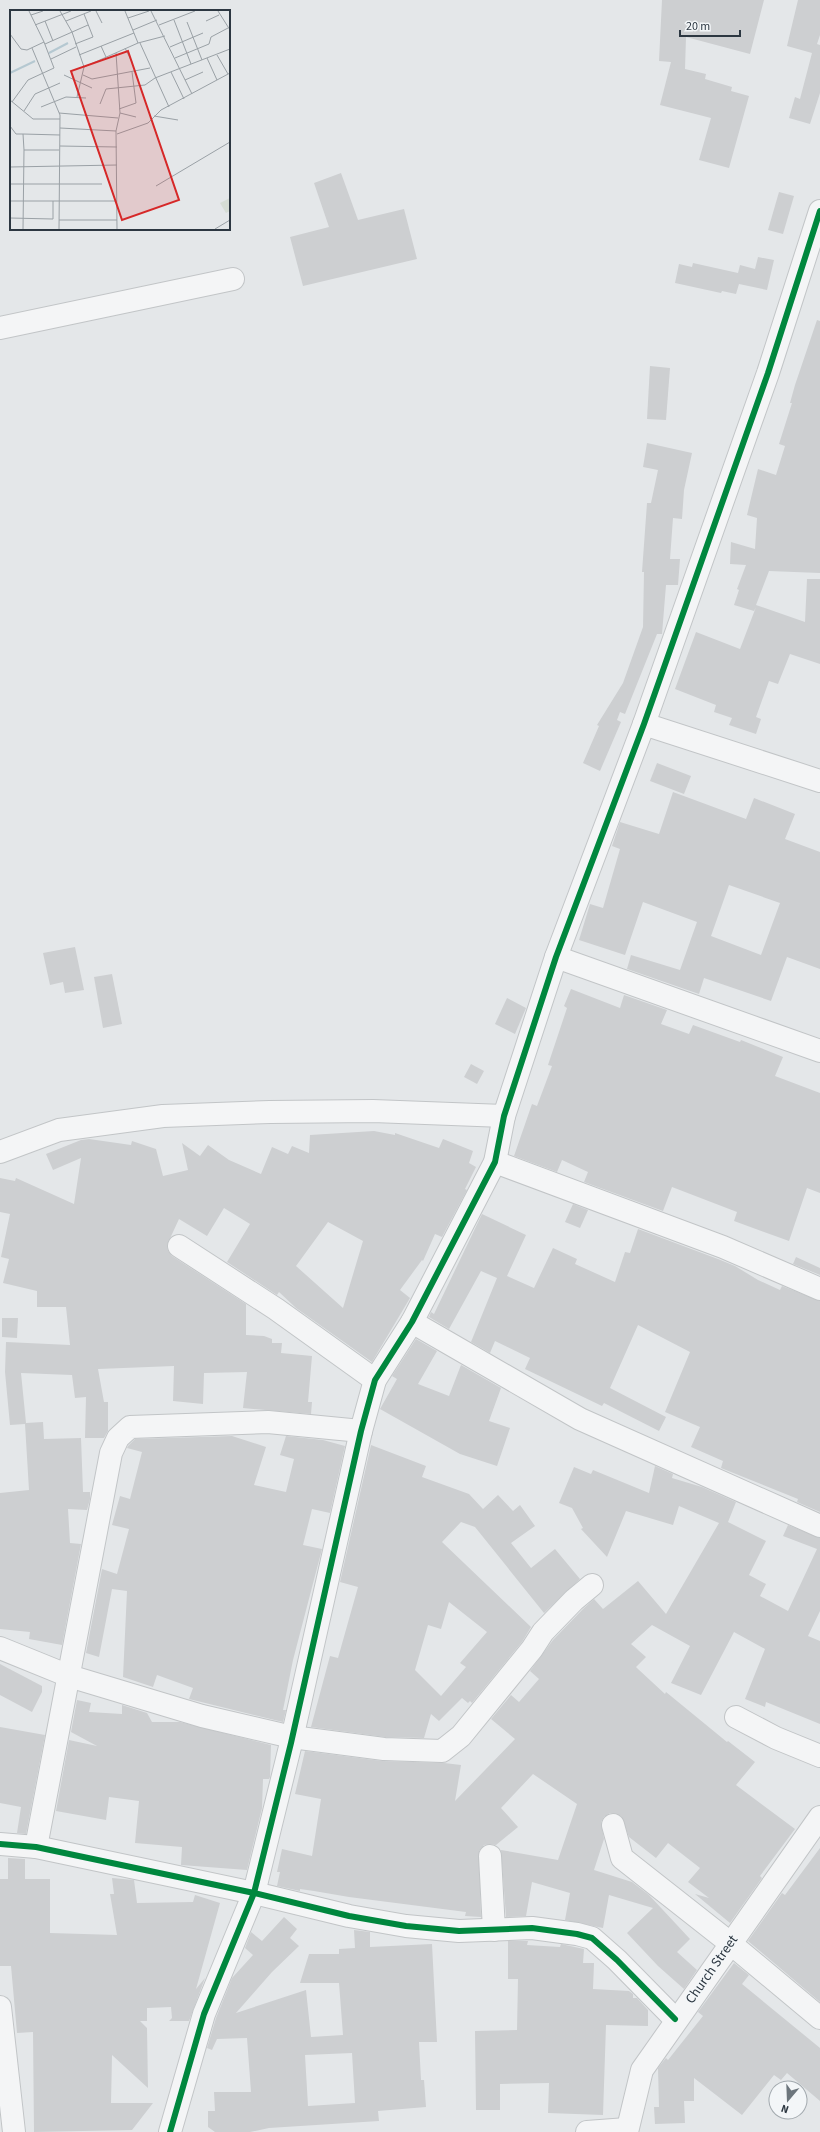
<svg xmlns="http://www.w3.org/2000/svg" width="820" height="2132" viewBox="0 0 820 2132" font-family="'Source Sans 3',sans-serif">
<rect width="100%" height="100%" fill="#e4e7e9"/>
<g fill="#cdcfd1" fill-rule="evenodd">
<polygon points="662,0 764,0 750,54 686,37 685,69 706,74 705,79 732,87 731,91 749,96 729,168 699,160 711,118 660,105 671,62 659,61"/>
<polygon points="798,0 820,0 820,35 817,44 820,45 820,93 810,124 789,118 795,97 800,99 812,53 787,46"/>
<polygon points="341,173 358,220 404,209 417,259 303,286 290,237 329,227 314,183"/>
<polygon points="779,192 794,196 783,234 768,230"/>
<polygon points="758,257 774,260 767,290 739,284 736,294 722,291 721,293 675,283 679,264 692,267 693,263 738,273 740,265 755,269"/>
<polygon points="817,320 820,321 820,573 769,571 756,605 805,622 807,579 820,579 820,664 790,654 778,684 769,681 756,717 761,719 756,734 729,725 732,718 714,712 716,705 675,689 696,632 740,649 756,607 754,611 734,605 739,590 737,589 746,565 730,564 731,542 755,549 757,518 747,515 758,469 776,475 785,446 779,444 792,403 790,403 795,385"/>
<polygon points="650,366 670,368 666,420 647,419"/>
<polygon points="647,443 692,453 684,490 682,519 673,518 670,559 680,559 678,585 666,585 662,634 657,634 625,714 620,712 617,720 621,722 600,771 583,763 599,726 597,725 623,683 643,627 644,572 642,572 647,503 651,503 658,470 643,467"/>
<polygon points="657,763 691,776 684,794 650,781"/>
<path d="M673,792l73,27 8,-21 41,16 -10,25 35,13v117l-33,-12 -16,44 -67,-23 -5,16 -72,-25 4,-14 49,15 17,-48 -54,-20 -18,53 -46,-15 11,-36 13,4 17,-59 -8,-3 8,-24 39,12zM729,885l51,18 -19,52 -50,-19z"/>
<polygon points="75,947 84,990 65,993 63,982 50,985 43,953"/>
<polygon points="112,974 122,1024 103,1028 94,977"/>
<polygon points="571,989 620,1008 624,995 667,1010 661,1024 689,1034 693,1025 740,1042 741,1040 783,1057 775,1076 820,1093 820,1193 807,1188 789,1241 734,1221 737,1212 672,1187 663,1211 584,1182 588,1172 562,1160 557,1172 514,1156 532,1104 537,1106 552,1066 548,1065 567,1008 564,1006"/>
<polygon points="507,998 526,1008 515,1034 495,1024"/>
<polygon points="471,1064 484,1071 477,1084 464,1077"/>
<path d="M374,1131l21,4v-2l44,15 4,-9 30,12 -4,12 7,4 -11,22 2,1 -25,47 -7,-3 -12,27 -1,-1 -22,30 10,8 -38,64 -76,-54 -17,-16 -2,3 -50,-33 23,-38 -26,-16 -17,28 -28,-17 -12,26 1,6 4,5 74,48v31l18,1 8,3v4h10l-1,10 31,3 -4,46h4l-1,12 -68,-6 4,-36 -43,1 -1,31 -30,-3 1,-35 -76,3 6,33h4v29l-4,7h-19l1,-41 -11,1 -3,-23 -51,-2 5,50 17,-1 1,17 37,-1 2,54h7v7l-3,11 -19,-1 2,34 11,1 -19,101 -33,-6 1,-7 -30,-3v-136l29,-3 -4,-66 -15,1 -5,-53 1,-30 64,3 -4,-38h-29v-16l-34,-8 6,-24 -8,-2 9,-43 -10,-2v-34l15,3 1,-3 58,26 7,-46 -28,12 -7,-16 35,-14 8,-1 42,6 1,-4 24,8 7,27 25,-6 -6,-27 18,13 8,-11 21,15 32,14 11,-27 16,7 4,-8 17,7 1,-18zM328,1222l35,19 -20,67 -47,-42z"/>
<polygon points="573,1204 588,1210 580,1228 565,1222"/>
<polygon points="482,1214 526,1235 507,1276 534,1288 553,1248 577,1259 575,1264 615,1282 625,1252 630,1253 638,1229 718,1259 735,1266 758,1280 780,1290 782,1286 820,1301 820,1512 797,1502 798,1499 721,1468 723,1461 691,1447 700,1427 665,1412 690,1352 638,1325 610,1388 666,1417 659,1431 604,1403 602,1406 525,1369 530,1358 495,1341 490,1353 471,1342 497,1278 481,1271 449,1329 429,1317 431,1312 434,1314"/>
<polygon points="796,1257 820,1268 820,1275 793,1264"/>
<polygon points="2,1318 18,1318 17,1338 2,1337"/>
<polygon points="416,1339 437,1351 418,1384 449,1396 461,1365 501,1388 489,1421 510,1428 497,1466 460,1454 380,1409 397,1379 392,1376"/>
<polygon points="232,1436 266,1447 254,1485 286,1492 294,1459 280,1455 286,1436 323,1440 345,1446 330,1513 312,1509 303,1545 322,1549 293,1660 283,1710 286,1710 283,1722 189,1699 193,1688 157,1675 153,1687 123,1677 127,1591 112,1589 99,1657 86,1653 102,1569 117,1574 129,1529 112,1525 120,1496 130,1499 142,1452 127,1448 128,1446 135,1439"/>
<path d="M371,1445l55,21 -4,11 47,17 14,15 15,-14 15,16 7,-6 15,21 -24,17 20,25 24,-19 25,30 -36,34 -69,-86 -14,-5 -19,20 89,85 -9,15 -50,61 -2,-2 -2,2 -6,-5 -23,23 -8,-7 -7,24 -39,-1 -74,-10 19,-71 8,2 20,-71 -18,-5zM449,1602l38,30 -27,31 6,4 -25,29 -26,-26 13,-45 13,4z"/>
<polygon points="655,1466 673,1474 672,1478 702,1487 736,1502 728,1522 766,1541 749,1575 766,1584 760,1596 788,1611 817,1549 783,1536 788,1525 820,1538 820,1611 808,1636 820,1641 820,1724 766,1702 765,1707 745,1699 765,1649 734,1632 701,1695 671,1683 690,1646 652,1625 631,1644 646,1657 636,1667 638,1669 665,1694 666,1692 727,1742 728,1741 755,1762 736,1785 795,1829 760,1876 762,1878 730,1923 695,1894 709,1898 688,1882 700,1868 668,1843 656,1858 629,1837 621,1816 610,1813 604,1817 601,1822 604,1839 594,1870 632,1882 649,1895 690,1939 677,1952 697,1970 684,1989 658,1966 627,1933 653,1908 609,1895 603,1928 598,1927 565,1920 570,1893 532,1882 526,1916 506,1917 501,1850 558,1860 577,1804 533,1774 501,1808 518,1827 496,1845 490,1844 484,1845 479,1851 481,1917 465,1916 466,1912 349,1897 314,1891 300,1889 300,1891 277,1886 280,1872 277,1872 282,1849 312,1856 321,1799 295,1794 305,1751 382,1761 444,1763 461,1765 455,1801 515,1739 491,1719 511,1695 519,1702 539,1679 530,1671 553,1640 583,1609 594,1599 603,1609 638,1581 666,1614 719,1523 679,1506 673,1525 626,1511 607,1557 581,1529 583,1528 572,1508 559,1503 574,1467 591,1474 593,1470 649,1493"/>
<polygon points="0,1664 42,1686 42,1692 32,1712 0,1695"/>
<polygon points="77,1700 91,1703 89,1712 122,1714 122,1705 147,1713 152,1722 180,1722 271,1745 270,1777 269,1779 263,1779 262,1808 247,1870 181,1865 182,1847 135,1843 139,1801 109,1797 106,1820 56,1811 69,1740 97,1746 71,1732"/>
<polygon points="0,1727 45,1735 26,1834 17,1833 21,1807 0,1803"/>
<polygon points="820,1848 820,2002 748,1941 782,1893 785,1895"/>
<polygon points="8,1858 25,1859 25,1879 50,1879 50,1933 117,1935 110,1894 114,1894 112,1878 134,1880 137,1903 193,1902 195,1895 220,1903 196,1989 205,1978 189,2021 169,2021 172,2018 171,2007 147,2008 147,2021 140,2021 147,2028 148,2088 112,2055 111,2103 153,2103 132,2130 34,2132 33,2032 17,2033 11,1966 0,1966 0,1879 8,1879"/>
<path d="M284,1917l13,12 -7,9 9,8 -27,26 -36,41 70,-23 5,47 32,-2 -4,-52h-39l9,-29h30v-5l16,-1 -1,-18 16,2v15l62,-3 5,98h-18l2,38h3l2,27 -48,4 1,10 -110,7 -19,4h-35l-7,-5v-16h7l-1,-19h37l-4,-54 -30,1 -5,11 -5,-2 9,-30 16,-40 21,-23 -8,-7 6,-16 11,9zM352,2053l3,50 -47,3 -3,-51z"/>
<polygon points="508,1941 528,1941 527,1945 560,1947 561,1944 584,1949 583,1963 594,1963 593,1989 629,1991 633,1994 633,1998 637,1998 648,2010 648,2026 606,2025 603,2115 548,2113 549,2083 500,2084 500,2110 476,2110 475,2031 517,2030 518,1979 508,1979"/>
<polygon points="734,1963 749,1975 742,1984 820,2048 820,2101 787,2073 781,2080 774,2075 742,2115 694,2078 694,2101 684,2101 685,2123 655,2124 654,2107 659,2107 658,2068 666,2058 668,2060 703,2016 698,2012"/>
</g>
<g fill="none" stroke-linecap="round" stroke-linejoin="round">
<defs>
<g id="street">
<polyline points="0,328 233,279"/>
<polyline points="644,724 820,781"/>
<polyline points="556,957 820,1051"/>
<polyline points="0,1152 59,1130 163,1116 270,1112 373,1111 504,1116"/>
<polyline points="495,1162 723,1247 820,1289"/>
<polyline points="179,1246 276,1309 375,1380"/>
<polyline points="412,1322 580,1419 820,1526"/>
<polyline points="0,1648 69,1676 202,1716 292,1737 384,1749 442,1751 461,1736 532,1649 543,1632 574,1600 592,1585"/>
<polyline points="736,1717 776,1738 820,1756"/>
<polyline points="613,1825 622,1858 730,1943 820,2018"/>
<polyline points="0,1844 36,1847 254,1893 349,1916 406,1926 459,1931 532,1928 577,1934 592,1938 617,1960 675,2019"/>
<polyline points="36,1847 111,1453 118,1438 130,1427 268,1422 361,1431"/>
<polyline points="490,1856 494,1930"/>
<polyline points="0,2007 14,2132"/>
<polyline points="170,2132 204,2014 254,1893 291,1743 361,1431 375,1380 412,1322 495,1162 504,1116 556,957 644,724 768,373 820,211"/>
<polyline points="587,2132 627,2129"/>
<polyline points="627,2132 642,2070 820,1817"/>
</g>
</defs>
<use href="#street" stroke="#c2c5c7" stroke-width="24"/>
<use href="#street" stroke="#f4f5f6" stroke-width="22"/>
<defs>
<g id="cycleway">
<polyline points="0,1844 36,1847 254,1893 349,1916 406,1926 459,1931 532,1928 577,1934 592,1938 617,1960 675,2019"/>
<polyline points="170,2132 204,2014 254,1893 291,1743 361,1431 375,1380 412,1322 495,1162 504,1116 556,957 644,724 768,373 820,211"/>
</g>
</defs>
<use href="#cycleway" stroke="#f3f6f8" stroke-width="8"/>
<use href="#cycleway" stroke="#00873e" stroke-width="6"/>
</g>
<g text-anchor="middle" stroke-width="3" stroke-linejoin="round" paint-order="stroke">
<g font-size="14" fill="#2c3741" stroke="#f3f6f8">
<text transform="translate(711 1969) rotate(-55)" y="5">Church Street</text>
</g>
</g>
<g transform="translate(10 10)">
<rect width="220" height="220" fill="#e4e7e9"/>
<path d="M220,188v13l-4,2 -6,-10z" fill="#d6ddd5"/>
<path fill="none" stroke="#b5c8d1" stroke-width="2" d="M39,43l19,-10M0,63l25,-12"/>
<path fill="none" stroke="#9aa1a6" stroke-width="1" d="M50,1l12,21 12,35 -7,30M86,1l6,12M115,1l13,32M141,1l41,83M208,1l12,19M21,5l12,-4M118,8l21,-7M164,10l17,44M35,11l8,20M56,11l25,-10M196,11l13,-6M177,12l15,38M25,15l36,-14M149,15l36,-14M123,20l24,-10M0,24l11,15 6,1 17,-8 -15,-31M130,33l29,64M35,34l43,-19M65,34l18,-7 -9,-23M91,36l5,11M160,37l33,-14M22,38l28,67 -1,114M115,38l7,14M106,43l4,60 -4,18 1,98M69,45l55,-22M207,45l11,19M165,48l34,-14 2,-7 17,-9M197,48l10,22M41,49l25,-12M74,57l54,-24 27,-7M161,62l13,27M54,65l28,13M73,65l9,4 58,-11M175,70l18,-8M0,90l23,19h27M2,92l16,-22 26,-12 -10,-26M90,94l6,-15 39,-4 10,-7 75,-29M31,97l25,-10 20,1M109,99l17,-6 -4,-31M14,101l11,-17 25,-11M49,103l59,5M110,103l16,4M144,106l24,4M0,116l6,8h7M50,118l56,3M107,124l31,-11 13,-13 69,-37M50,136l57,1M14,140l-1,-16 37,1M0,157l107,-2M0,174h92M146,176l74,-44M0,191h107M0,208l43,1v-18M49,210h58M13,219l1,-79h35M205,219l15,-9"/>
<path fill="#d62828" fill-opacity="0.15" stroke="#d62828" stroke-width="2" d="M118,41l51,149 -57,20 -51,-149z"/>
<rect width="220" height="220" fill="none" stroke="#2c3741" stroke-width="2"/>
</g>
<g transform="translate(788 2100) rotate(199)"><circle r="19" fill="#f3f6f8" stroke="#a3aaaf"/>
<path d="M0-3L7 15L0 10L-7 15Z" fill="#6c757c"/>
<text y="-6" font-size="11" font-weight="bold" text-anchor="middle" fill="#2c3741">N</text>
</g>
<path d="M680 30v6h60v-6" fill="none" stroke="#2c3741" stroke-width="2"/>
<text x="686" y="30" font-size="12" fill="#2c3741" stroke="#f3f6f8" stroke-width="3" paint-order="stroke">20 m</text>
</svg>
